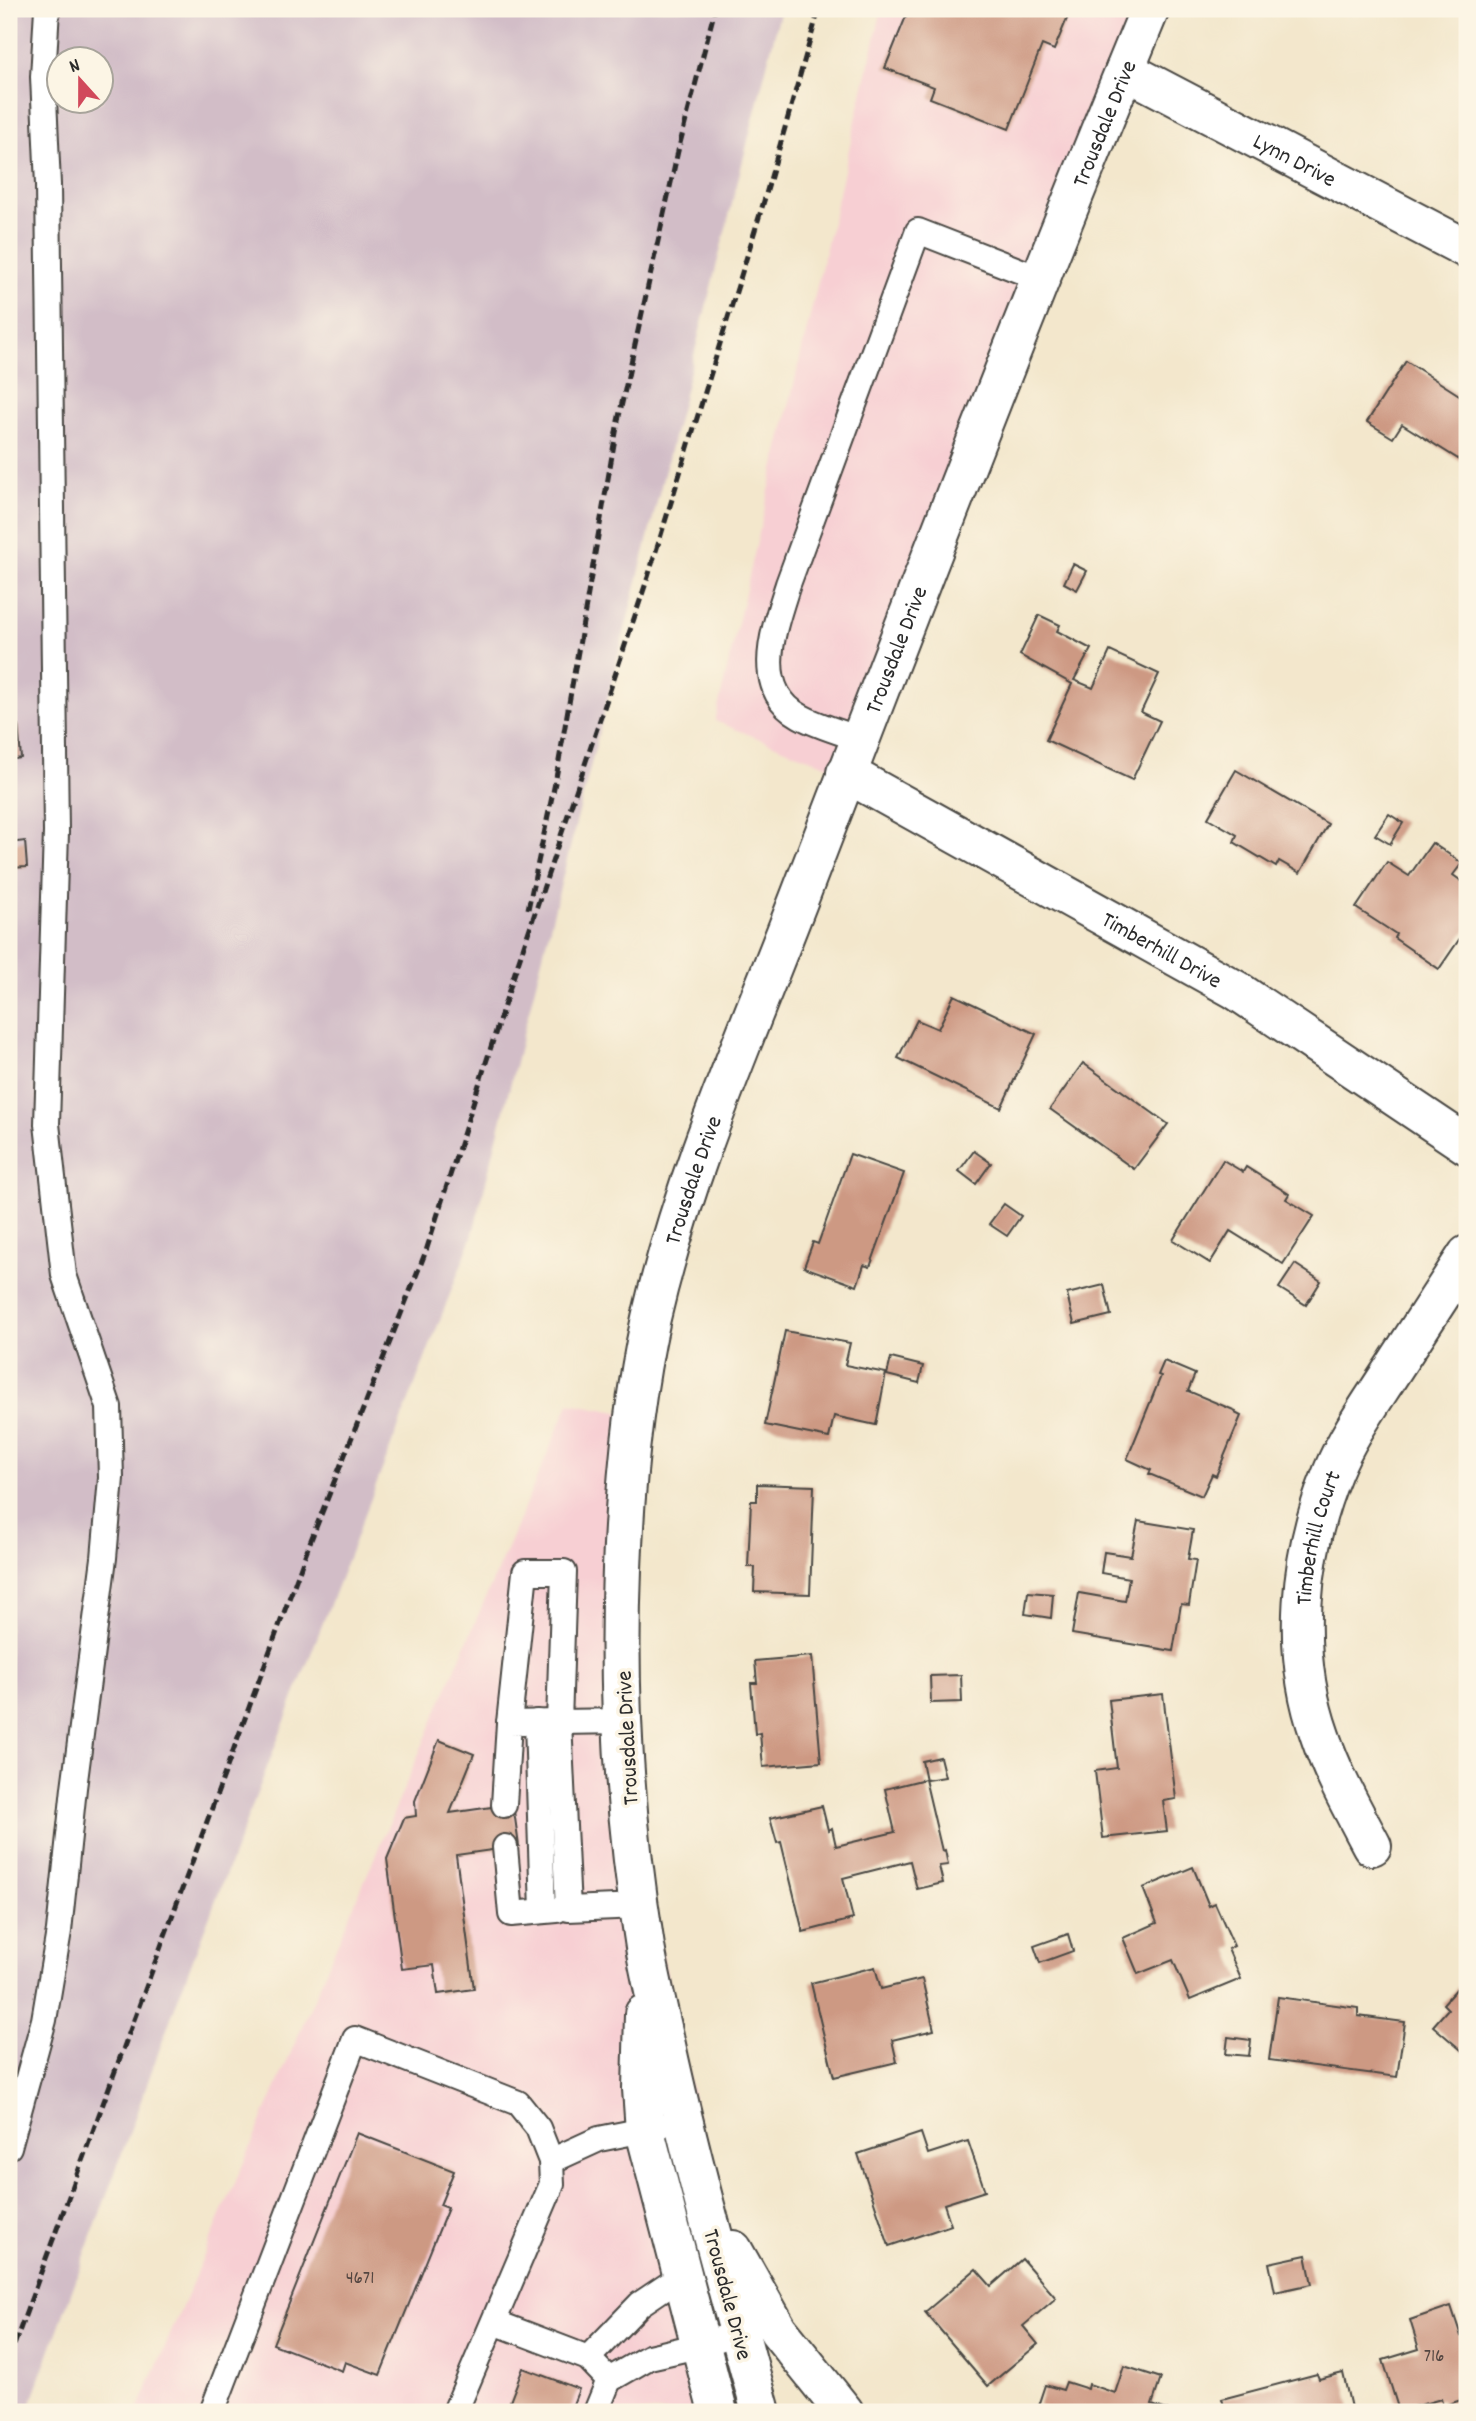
<svg xmlns="http://www.w3.org/2000/svg" width="1476" height="2421" viewBox="0 0 1476 2421" font-family="Dekko,sans-serif">
<rect width="100%" height="100%" fill="#fcf5e5"/>
<filter id="ink" filterUnits="userSpaceOnUse"><feTurbulence type="fractalNoise" baseFrequency=".0143" numOctaves="2"/><feDisplacementMap in="SourceGraphic" scale="14" xChannelSelector="R" yChannelSelector="G"/><feConvolveMatrix kernelMatrix="1 2 1 2 8 2 1 2 1" color-interpolation-filters="sRGB"/></filter>
<filter id="wash" filterUnits="userSpaceOnUse"><feTurbulence type="fractalNoise" baseFrequency=".00686" numOctaves="4" result="noise"/><feDisplacementMap in="SourceGraphic" scale="28" xChannelSelector="R" yChannelSelector="G"/><feGaussianBlur stdDeviation="1.57" result="paint"/><feColorMatrix in="noise" values="0 0 0 0 0 0 0 0 0 0 0 0 0 0 0 0 0 1.4 0 .05"/><feComposite in="paint" operator="in"/></filter>
<g filter="url(#wash)">
<rect width="100%" height="100%" fill="#f3e7cc"/>
<g fill="#f7cfd3">
<polygon points="882,9 1150,9 846,773 715,721"/>
<polygon points="569,1403 635,1415 627,1789 761,2412 137,2412"/>
</g>
<path fill="#d2bdc7" fill-rule="evenodd" d="M9,9h772l-309,1228 -291,753 -153,422h-19zM60,60h42v42h-42z"/>
<g id="blocks">
<g fill="#cd9983">
<polygon points="909,9 1071,9 1054,50 1042,45 1009,129 930,98 934,87 885,68"/>
<polygon points="1406,361 1467,400 1467,455 1463,462 1402,424 1393,438 1367,422"/>
<polygon points="1073,564 1087,571 1077,590 1064,583"/>
<polygon points="1039,615 1060,625 1057,631 1091,649 1074,680 1093,688 1110,651 1159,674 1141,712 1160,721 1132,780 1046,740 1072,684 1020,655"/>
<polygon points="18,725 21,758 9,760 9,726"/>
<polygon points="1236,770 1328,824 1300,873 1279,861 1276,867 1234,842 1237,835 1208,818"/>
<polygon points="1389,814 1403,823 1390,844 1375,835"/>
<polygon points="25,841 27,867 9,868 9,843"/>
<polygon points="1432,843 1462,863 1453,875 1467,885 1467,928 1439,969 1394,938 1396,934 1356,908 1387,862 1409,876"/>
<polygon points="954,995 1036,1034 1001,1108 898,1058 917,1020 938,1029"/>
<polygon points="1083,1063 1168,1124 1134,1169 1050,1109"/>
<polygon points="974,1151 991,1163 976,1184 959,1171"/>
<polygon points="850,1154 904,1173 870,1267 864,1265 857,1286 804,1267 813,1242 818,1244"/>
<polygon points="1223,1160 1243,1172 1246,1167 1289,1194 1286,1199 1314,1216 1283,1264 1230,1231 1210,1263 1173,1240"/>
<polygon points="1004,1204 1021,1216 1007,1236 989,1224"/>
<polygon points="1295,1264 1321,1281 1306,1305 1279,1288"/>
<polygon points="1104,1285 1111,1315 1074,1324 1067,1294"/>
<polygon points="785,1331 850,1343 845,1365 886,1373 876,1425 834,1416 829,1438 765,1425"/>
<polygon points="891,1358 923,1366 919,1383 887,1375"/>
<polygon points="1164,1361 1195,1374 1188,1391 1236,1411 1235,1413 1241,1416 1216,1476 1212,1474 1202,1496 1149,1474 1151,1470 1127,1459 1161,1376 1158,1375"/>
<polygon points="757,1484 814,1486 810,1594 754,1592 755,1567 748,1567 751,1501 757,1501"/>
<polygon points="1138,1521 1193,1530 1188,1559 1196,1560 1189,1605 1181,1604 1173,1651 1072,1634 1079,1593 1125,1601 1129,1578 1101,1573 1104,1552 1131,1556"/>
<polygon points="1028,1592 1053,1594 1051,1618 1025,1614"/>
<polygon points="812,1656 821,1762 763,1767 760,1733 755,1734 751,1683 757,1683 755,1661"/>
<polygon points="961,1675 962,1702 931,1703 930,1676"/>
<polygon points="1163,1694 1176,1799 1163,1801 1167,1831 1103,1838 1095,1771 1117,1768 1109,1700"/>
<polygon points="439,1740 474,1754 450,1813 513,1804 519,1846 456,1855 474,1989 438,1994 434,1965 402,1969 387,1859 404,1818 416,1816 415,1801"/>
<polygon points="940,1757 945,1777 926,1780 922,1761"/>
<polygon points="925,1779 942,1851 945,1850 948,1865 939,1866 943,1883 917,1889 910,1861 843,1878 853,1919 803,1932 781,1842 777,1843 770,1818 822,1806 828,1830 832,1828 836,1846 895,1832 885,1789"/>
<polygon points="1193,1867 1209,1906 1215,1903 1234,1946 1228,1949 1241,1979 1190,2000 1173,1960 1138,1974 1123,1938 1157,1923 1143,1888"/>
<polygon points="1068,1934 1073,1951 1040,1963 1034,1946"/>
<polygon points="875,1967 881,1989 922,1979 934,2030 892,2040 897,2062 834,2077 811,1983"/>
<polygon points="1467,1977 1467,2055 1433,2026 1448,2009 1443,2004"/>
<polygon points="1278,1997 1358,2008 1358,2016 1405,2022 1397,2077 1269,2060"/>
<polygon points="1228,2037 1251,2040 1249,2056 1226,2054"/>
<polygon points="357,2133 454,2171 440,2205 448,2208 380,2375 345,2362 342,2371 273,2344"/>
<polygon points="921,2133 928,2154 968,2141 985,2191 944,2204 951,2225 889,2246 858,2154"/>
<polygon points="1306,2255 1312,2284 1275,2292 1269,2263"/>
<polygon points="1022,2259 1056,2298 1023,2326 1038,2344 988,2386 925,2312 976,2269 991,2286"/>
<polygon points="1451,2306 1461,2336 1467,2333 1467,2398 1443,2406 1441,2399 1399,2411 1383,2360 1419,2349 1410,2320"/>
<polygon points="1124,2366 1161,2378 1152,2405 1173,2412 1054,2412 1038,2406 1045,2385 1063,2390 1066,2382 1088,2389 1089,2384 1115,2393"/>
<polygon points="523,2368 579,2389 570,2412 506,2412"/>
<polygon points="1343,2373 1352,2412 1226,2412 1222,2399 1317,2374 1319,2379"/>
</g>
</g>
</g>
<g filter="url(#ink)">
<use href="#blocks" fill-opacity="0" stroke="#494743" stroke-width="2"/>
<g fill="none" stroke-linecap="round" stroke-linejoin="round">
<defs>
<g id="lane">
<path d="M860,739c-20,-7 -42,-13 -60,-23 -50,-28 -25,-90 -12,-132l130,-353 123,48"/>
<polyline points="537,1722 543,1911"/>
<polyline points="509,1723 525,1572 564,1572 559,1722 624,1721"/>
<polyline points="504,1805 509,1723 559,1722 568,1909 640,1906"/>
<polyline points="505,1847 511,1914 557,1910"/>
<polyline points="9,2147 44,2020 59,1931 74,1788 104,1558 111,1478 109,1407 64,1275 47,1124 56,832 48,185 43,77 47,9"/>
<polyline points="551,2161 599,2139 659,2127"/>
<polyline points="494,2322 588,2358 609,2380"/>
<polyline points="588,2358 640,2304 683,2275"/>
<polyline points="212,2412 355,2039 518,2103 538,2128 551,2161 552,2184 455,2412"/>
<polyline points="596,2412 609,2380 649,2357 702,2345 739,2332"/>
</g>
<g id="street">
<path id="s1" d="M1125,70l342,179"/>
<path id="s2" d="M846,773l390,217 231,155"/>
<path id="s3" d="M1372,1846c-19,-36 -39,-71 -52,-110 -30,-84 -21,-183 13,-265 14,-34 36,-65 56,-96 26,-40 52,-80 78,-120"/>
</g>
<g id="secondary">
<polyline points="644,2014 642,2089 645,2131 718,2412"/>
<polyline points="733,2250 778,2330 844,2412"/>
<path id="s4" d="M761,2412c-33,-122 -68,-243 -95,-367 -7,-32 -15,-65 -21,-98 -20,-124 -28,-253 -23,-378 3,-83 11,-170 29,-251 35,-152 101,-295 156,-440 112,-291 224,-582 343,-869"/>
</g>
</defs>
<use href="#lane" stroke="#494743" stroke-width="28"/>
<use href="#street" stroke="#494743" stroke-width="42"/>
<use href="#secondary" stroke="#494743" stroke-width="42"/>
<use href="#lane" stroke="#fff" stroke-width="24"/>
<use href="#street" stroke="#fff" stroke-width="38"/>
<use href="#secondary" stroke="#fff" stroke-width="38"/>
<g stroke="#2b2b2b" stroke-width="5" stroke-dasharray="10 5" stroke-linecap="butt">
<polyline points="528,909 556,778 618,421 678,151 715,9"/>
<polyline points="9,2359 307,1550 426,1251 511,984 648,577 764,201 819,9"/>
</g>
</g>
</g>
<g text-anchor="middle" stroke-width="7" stroke-linejoin="round" paint-order="stroke">
<g font-size="19" fill="#544641">
<text x="360" y="2283">4671</text>
<text x="1434" y="2361">716</text>
</g>
<g font-size="23" fill="#2b2b2b" stroke="#fcf5e5">
<text dy="8" stroke="none"><textPath href="#s4" startOffset="2390">Trousdale Drive</textPath></text>
<text dy="8" stroke="none"><textPath href="#s1" startOffset="192">Lynn Drive</textPath></text>
<text dy="8" stroke="none"><textPath href="#s4" startOffset="1824">Trousdale Drive</textPath></text>
<text dy="8" stroke="none"><textPath href="#s2" startOffset="362">Timberhill Drive</textPath></text>
<text dy="8" stroke="none"><textPath href="#s4" startOffset="1256">Trousdale Drive</textPath></text>
<text dy="8" stroke="none"><textPath href="#s3" startOffset="324">Timberhill Court</textPath></text>
<text transform="translate(626 1738) rotate(-93)" y="8">Trousdale Drive</text>
<text transform="translate(729 2294) rotate(75)" y="8">Trousdale Drive</text>
</g>
</g>
<rect width="1476" height="2421" fill="none" stroke="#fcf5e5" stroke-width="35"/>
<g transform="translate(80 80) rotate(339)"><circle r="33" fill="#fcf5e5" stroke="#a8a49b" stroke-width="2"/>
<path d="M0-5L12 26L0 18L-12 26Z" fill="#d1495b"/>
<text y="-10" font-size="19" font-weight="bold" text-anchor="middle" fill="#2b2b2b">N</text>
</g>
</svg>
